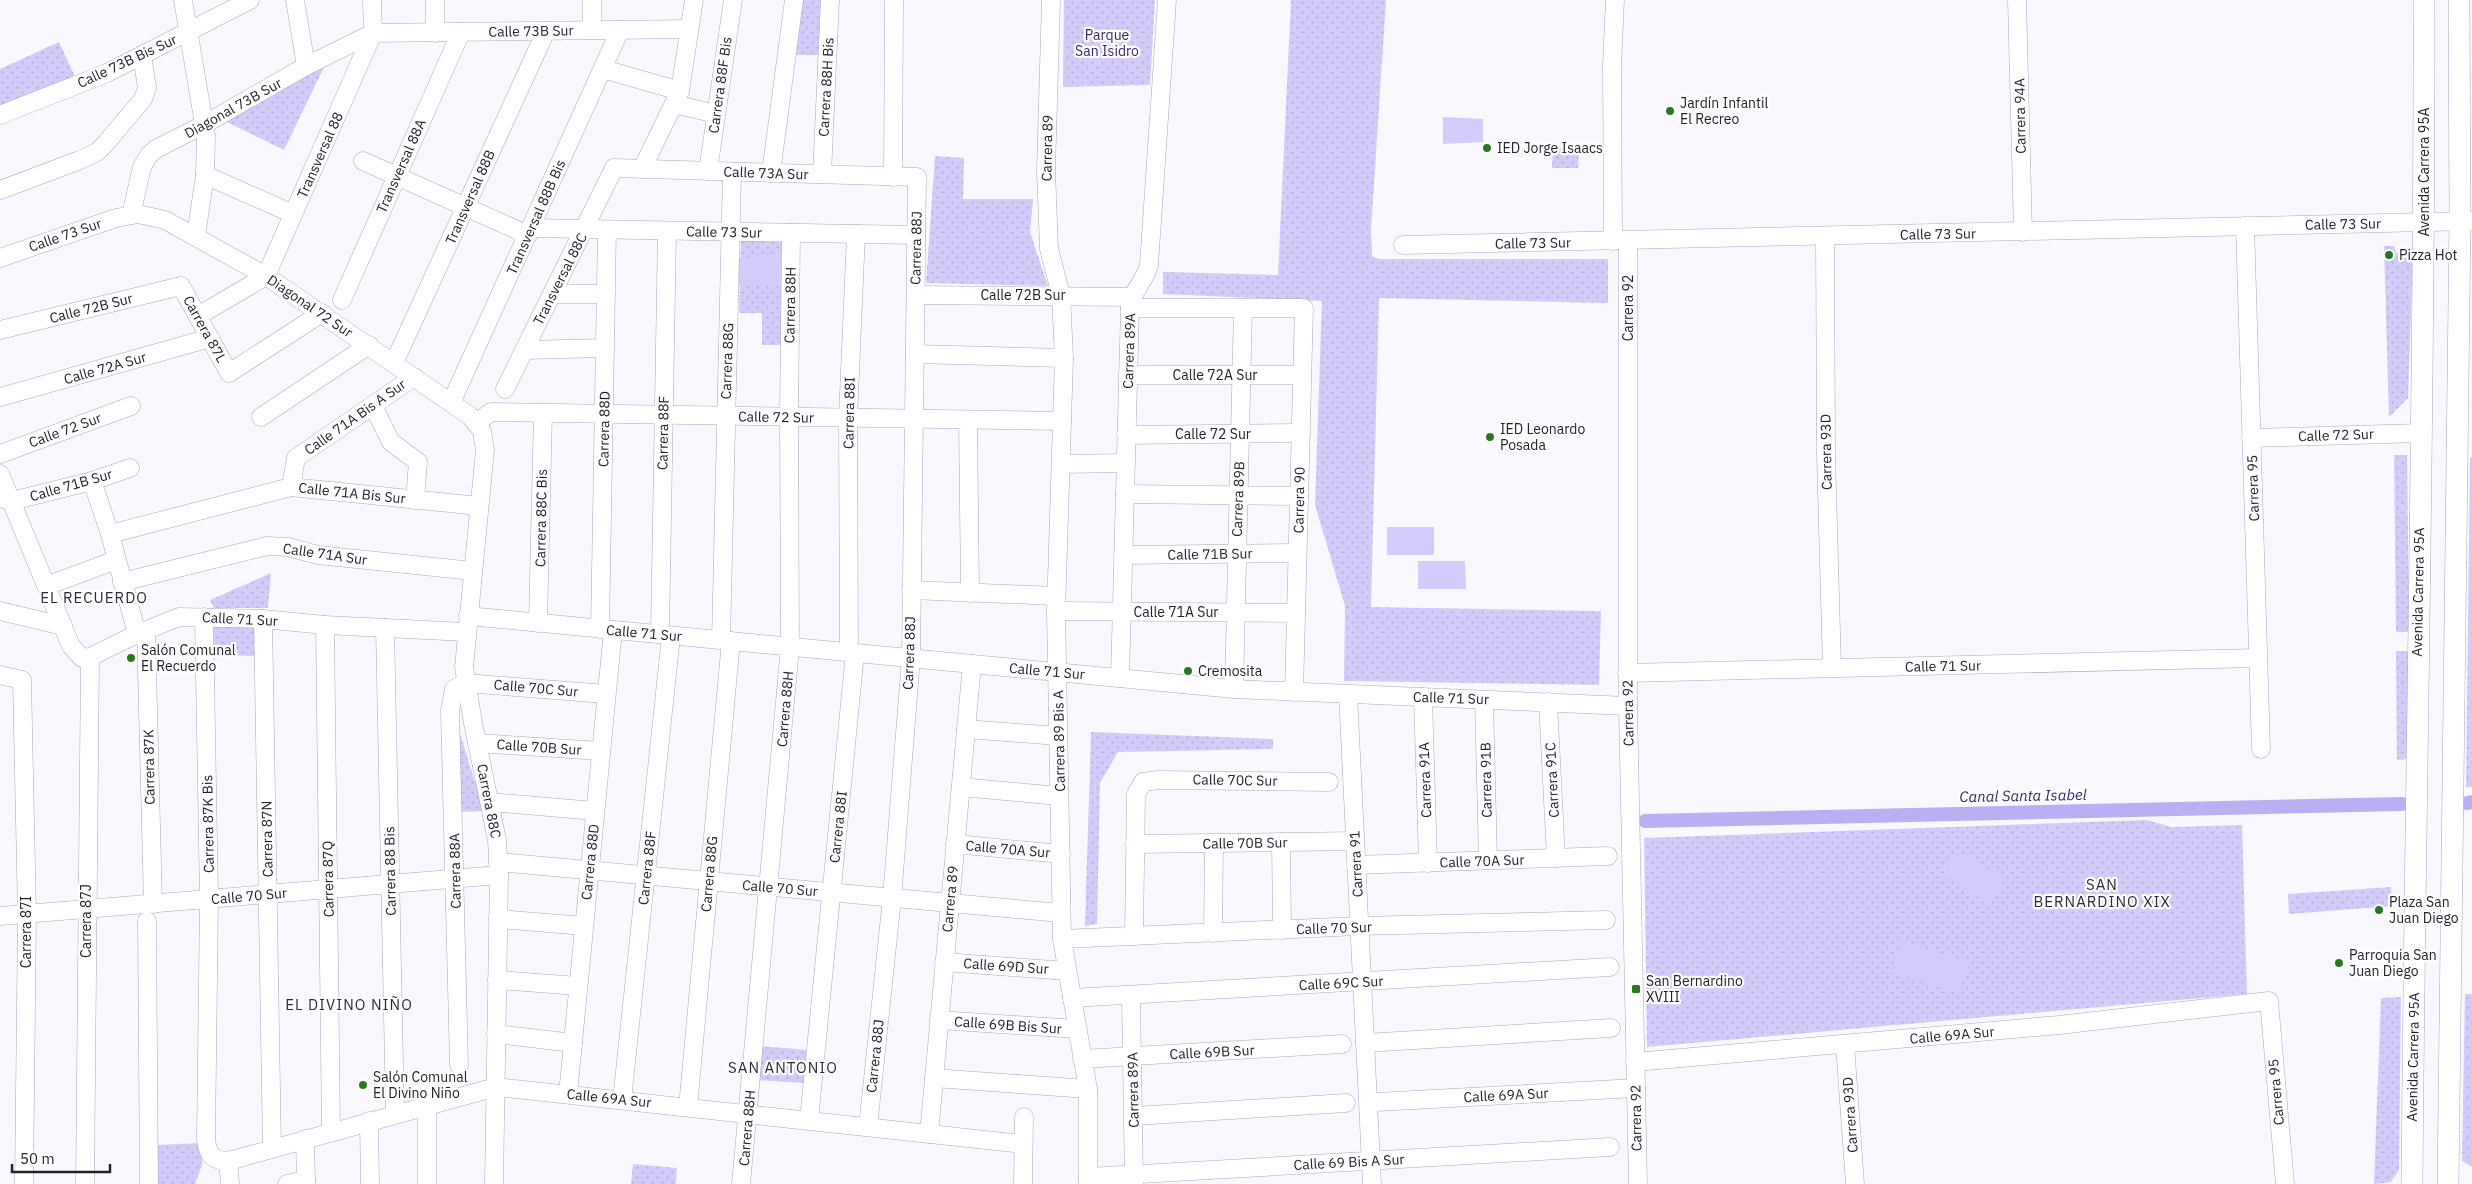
<svg xmlns="http://www.w3.org/2000/svg" width="2472" height="1184" viewBox="0 0 2472 1184" font-family="'IBM Plex Sans',sans-serif">
<defs>
<pattern id="green-dots" width="8" height="8" patternUnits="userSpaceOnUse" patternTransform="scale(1.25)"><rect width="8" height="8" fill="#d2ccfa"/><path d="M2 2h.1M6 6h.1" fill="none" stroke="#b4afd6" stroke-width="1.8" stroke-linecap="round"/></pattern>
</defs>
<rect width="100%" height="100%" fill="#f9f8fe"/>
<g fill="url(#green-dots)">
<polygon points="803,0 826,0 823,55 796,55"/>
<polygon points="1064,0 1155,0 1150,85 1063,87"/>
<polygon points="1291,0 1386,0 1371,230 1372,256 1379,259 1608,259 1608,303 1379,298 1371,607 1601,611 1599,685 1344,681 1345,606 1315,505 1322,301 1163,294 1163,272 1278,275"/>
<polygon points="59,42 76,79 0,108 0,69"/>
<polygon points="326,63 284,150 225,121"/>
<polygon points="1553,148 1579,150 1578,168 1552,168"/>
<polygon points="935,156 964,158 963,199 1033,199 1030,232 1048,286 926,283"/>
<polygon points="741,240 786,241 784,345 762,345 762,313 739,313"/>
<polygon points="2384,246 2394,246 2396,253 2413,255 2408,398 2389,417"/>
<polygon points="2394,455 2407,455 2409,632 2396,632"/>
<polygon points="2472,457 2472,787 2466,787 2470,458"/>
<polygon points="271,573 268,608 214,608 210,600"/>
<polygon points="211,623 257,623 257,656 212,655"/>
<polygon points="2396,651 2408,651 2409,759 2397,760"/>
<polygon points="455,717 484,811 458,812"/>
<polygon points="1091,732 1273,739 1273,749 1118,752 1100,783 1097,924 1085,926"/>
<polygon points="2147,820 2171,827 2242,825 2247,994 1647,1047 1644,838"/>
<polygon points="2391,887 2392,906 2289,914 2288,894"/>
<polygon points="2465,994 2472,994 2472,1167 2462,1161"/>
<polygon points="2401,997 2399,1170 2391,1182 2374,1184 2381,998"/>
<polygon points="759,1046 808,1050 805,1083 756,1080"/>
<polygon points="202,1143 202,1165 195,1184 157,1184 157,1145"/>
<polygon points="633,1164 677,1168 676,1184 631,1184"/>
</g>
<g fill="#d2ccfa">
<polygon points="1443,117 1483,119 1483,142 1443,144"/>
<polygon points="784,256 785,283 739,285 738,258"/>
<rect x="1387" y="527" width="47" height="28"/>
<polygon points="1418,561 1465,561 1466,589 1418,589"/>
<polygon points="1958,851 2004,879 1988,904 1943,875"/>
<polygon points="1901,940 1969,962 1959,994 1891,972"/>
</g>
<g fill="none" stroke-linecap="round" stroke-linejoin="round">
<g stroke="#bbaff4" stroke-width="14">
<polyline points="2467,803 2472,802"/>
<polyline points="1645,821 2402,804"/>
</g>
<defs>
<g id="minor">
<polyline points="183,0 206,136 205,175 196,236"/>
<polyline points="295,0 306,66"/>
<polyline points="435,0 435,33"/>
<polyline points="1051,0 1046,170 1049,249 1061,295 1064,358 1056,611 1062,939 1088,1089 1088,1184"/>
<polyline points="2017,0 2023,232"/>
<polyline points="592,30 592,0"/>
<polyline points="603,69 680,91"/>
<polyline points="674,104 716,114"/>
<polyline points="0,115 107,73 250,0"/>
<polyline points="363,161 528,235"/>
<polyline points="642,169 680,91 694,0"/>
<polyline points="708,171 733,0"/>
<polyline points="771,173 794,0"/>
<polyline points="822,174 830,0"/>
<polyline points="205,175 293,214"/>
<polyline points="893,177 894,0"/>
<polyline points="0,190 80,160 97,152 106,143 143,99 147,88 142,55"/>
<polyline points="131,215 142,167 149,155 156,149 205,124 306,66 373,33 689,29"/>
<polyline points="2245,226 2261,749"/>
<polyline points="531,228 916,235"/>
<polyline points="1825,236 1826,455 1832,668"/>
<polyline points="1613,241 1612,65 1615,0"/>
<polyline points="1628,241 1628,706 1638,1184"/>
<polyline points="1403,245 2472,221"/>
<polyline points="0,258 116,218 138,214 165,220 266,276 470,416 482,431 485,450 464,667 473,723 497,840 499,875 494,1184"/>
<polyline points="552,294 606,294"/>
<polyline points="916,295 1131,297"/>
<polyline points="342,300 461,32"/>
<polyline points="1130,308 1304,308 1294,692"/>
<polyline points="198,316 266,276 373,33 372,0"/>
<polyline points="0,330 181,286 229,373 322,313"/>
<polyline points="525,350 605,348"/>
<polyline points="915,354 1064,358"/>
<polyline points="394,363 546,31"/>
<polyline points="1128,375 1302,375"/>
<polyline points="505,389 614,168 917,177 911,658 892,898 868,1127"/>
<polyline points="0,397 210,338"/>
<polyline points="451,403 620,30"/>
<polyline points="373,406 391,442 418,462 415,500"/>
<polyline points="261,417 369,345"/>
<polyline points="968,420 970,593"/>
<polyline points="476,423 491,412 1062,421"/>
<polyline points="1126,435 1301,433"/>
<polyline points="2251,438 2421,433"/>
<polyline points="0,454 131,406"/>
<polyline points="1061,464 1126,463"/>
<polyline points="0,474 71,646 82,658 90,657 137,634 179,617 263,619 325,625 466,632"/>
<polyline points="92,481 110,534 137,634"/>
<polyline points="291,487 296,458 414,377"/>
<polyline points="1125,494 1299,496"/>
<polyline points="0,498 12,501 92,481 130,468"/>
<polyline points="110,534 291,487 479,506"/>
<polyline points="1123,555 1297,553"/>
<polyline points="122,582 267,546 288,547 318,555 473,571"/>
<polyline points="46,586 116,560"/>
<polyline points="911,590 1056,596"/>
<polyline points="0,611 63,626"/>
<polyline points="1056,611 1296,613"/>
<polyline points="468,616 1234,689 1628,706"/>
<path d="M204,617l5,282 -3,240c2,20 11,24 30,20l260,-72 526,57"/>
<polyline points="263,619 272,1149"/>
<polyline points="538,623 543,413"/>
<polyline points="325,625 331,1132"/>
<polyline points="385,628 395,1113"/>
<polyline points="600,629 607,230"/>
<polyline points="146,631 153,904"/>
<polyline points="660,634 667,231"/>
<polyline points="721,640 732,172"/>
<polyline points="849,653 848,418 856,234"/>
<polyline points="1627,673 2258,658"/>
<polyline points="0,675 22,680 27,914 24,1184"/>
<path d="M1120,678l10,-370c1,-17 15,-26 19,-43l18,-265"/>
<polyline points="1234,689 1243,308"/>
<polyline points="1348,694 1372,1184"/>
<polyline points="1423,697 1428,863"/>
<polyline points="1484,700 1488,860"/>
<polyline points="1548,702 1556,858"/>
<polyline points="966,729 1058,736"/>
<polyline points="477,743 601,751"/>
<polyline points="961,787 1059,796"/>
<polyline points="490,802 595,811"/>
<polyline points="1281,842 1282,930"/>
<polyline points="955,844 1061,854"/>
<polyline points="1135,844 1355,841"/>
<polyline points="498,862 1061,913"/>
<polyline points="1356,865 1608,856"/>
<polyline points="0,916 499,875"/>
<polyline points="498,919 584,926"/>
<polyline points="147,921 149,1184"/>
<polyline points="1213,933 1214,843"/>
<polyline points="1134,936 1136,794 1143,782 1158,780 1329,782"/>
<polyline points="1062,939 1359,926 1606,920"/>
<polyline points="944,962 1067,971"/>
<polyline points="497,980 578,986"/>
<polyline points="1131,995 1134,1184"/>
<polyline points="1072,998 1610,967"/>
<polyline points="939,1020 1077,1029"/>
<polyline points="496,1034 573,1043"/>
<polyline points="1365,1043 1611,1028"/>
<polyline points="1845,1045 1855,1184"/>
<polyline points="1082,1059 1342,1044"/>
<polyline points="1635,1062 2059,1025 2269,1001 2285,1184"/>
<polyline points="459,1065 450,711 454,689 465,683 606,694"/>
<polyline points="934,1078 1088,1089"/>
<polyline points="568,1094 613,630"/>
<polyline points="622,1100 671,636"/>
<polyline points="1376,1102 1636,1088"/>
<polyline points="688,1107 731,641"/>
<polyline points="1134,1116 1346,1103"/>
<polyline points="809,1120 855,653"/>
<polyline points="369,1121 370,1184"/>
<polyline points="929,1134 972,664"/>
<polyline points="305,1139 306,1184"/>
<polyline points="228,1161 230,1184"/>
<polyline points="1088,1177 1610,1147"/>
<polyline points="85,1184 90,657"/>
<polyline points="287,1184 306,1180"/>
<polyline points="427,1184 427,1105"/>
<polyline points="741,1184 790,647 789,417 791,233"/>
<polyline points="1023,1184 1024,1117"/>
</g>
<g id="major">
<path d="M2412,1184c3,-395 13,-789 12,-1184"/>
<polyline points="2448,1184 2460,221 2459,0"/>
</g>
</defs>
<use href="#minor" stroke="#a9a5c3" stroke-width="19"/>
<use href="#major" stroke="#a9a5c3" stroke-width="22"/>
<use href="#minor" stroke="#fff" stroke-width="18"/>
<use href="#major" stroke="#fff" stroke-width="21"/>
</g>
<g fill="#297720" stroke="#fff" stroke-width="2">
<circle cx="1670" cy="111" r="5"/>
<circle cx="1487" cy="148" r="5"/>
<circle cx="2389" cy="255" r="5"/>
<circle cx="1490" cy="437" r="5"/>
<circle cx="131" cy="658" r="5"/>
<circle cx="1188" cy="671" r="5"/>
<circle cx="2379" cy="910" r="5"/>
<circle cx="2339" cy="963" r="5"/>
<rect x="1631" y="984" width="10" height="10" rx="2.5"/>
<circle cx="363" cy="1085" r="5"/>
</g>
<g text-anchor="middle" stroke-width="4.5" stroke-linejoin="round" paint-order="stroke">
<g font-size="14" fill="#22212c" stroke="#fff">
<text transform="translate(531 31) rotate(-1)" y="5">Calle 73B Sur</text>
<text transform="translate(127 61) rotate(-25)" y="5">Calle 73B Bis Sur</text>
<text transform="translate(720 85) rotate(-82)" y="5">Carrera 88F Bis</text>
<text transform="translate(826 87) rotate(-87)" y="5">Carrera 88H Bis</text>
<text transform="translate(233 108) rotate(-29)" y="5">Diagonal 73B Sur</text>
<text transform="translate(2020 116) rotate(-91)" y="5">Carrera 94A</text>
<text transform="translate(1047 148) rotate(-89)" y="5">Carrera 89</text>
<text transform="translate(320 155) rotate(-66)" y="5">Transversal 88</text>
<text transform="translate(401 166) rotate(-66)" y="5">Transversal 88A</text>
<text transform="translate(2424 172) rotate(-90)" y="5">Avenida Carrera 95A</text>
<text transform="translate(766 173) rotate(2)" y="5">Calle 73A Sur</text>
<text transform="translate(470 197) rotate(-66)" y="5">Transversal 88B</text>
<text transform="translate(536 217) rotate(-66)" y="5">Transversal 88B Bis</text>
<text transform="translate(2343 224) rotate(-1)" y="5">Calle 73 Sur</text>
<text transform="translate(724 232) rotate(1)" y="5">Calle 73 Sur</text>
<text transform="translate(1938 234) rotate(-1)" y="5">Calle 73 Sur</text>
<text transform="translate(65 235) rotate(-19)" y="5">Calle 73 Sur</text>
<text transform="translate(1533 243) rotate(-1)" y="5">Calle 73 Sur</text>
<text transform="translate(916 248) rotate(-89)" y="5">Carrera 88J</text>
<text transform="translate(560 279) rotate(-63)" y="5">Transversal 88C</text>
<text x="1023" y="300">Calle 72B Sur</text>
<text transform="translate(790 305) rotate(-89)" y="5">Carrera 88H</text>
<text transform="translate(310 306) rotate(34)" y="5">Diagonal 72 Sur</text>
<text transform="translate(91 308) rotate(-14)" y="5">Calle 72B Sur</text>
<text transform="translate(1628 308) rotate(-90)" y="5">Carrera 92</text>
<text transform="translate(205 329) rotate(61)" y="5">Carrera 87L</text>
<text transform="translate(1129 351) rotate(-88)" y="5">Carrera 89A</text>
<text transform="translate(727 361) rotate(-88)" y="5">Carrera 88G</text>
<text transform="translate(105 368) rotate(-16)" y="5">Calle 72A Sur</text>
<text x="1215" y="380">Calle 72A Sur</text>
<text transform="translate(849 413) rotate(-89)" y="5">Carrera 88I</text>
<text transform="translate(355 417) rotate(-35)" y="5">Calle 71A Bis A Sur</text>
<text transform="translate(776 417) rotate(1)" y="5">Calle 72 Sur</text>
<text transform="translate(604 429) rotate(-89)" y="5">Carrera 88D</text>
<text transform="translate(65 430) rotate(-20)" y="5">Calle 72 Sur</text>
<text transform="translate(663 433) rotate(-89)" y="5">Carrera 88F</text>
<text x="1213" y="439">Calle 72 Sur</text>
<text transform="translate(2336 435) rotate(-2)" y="5">Calle 72 Sur</text>
<text transform="translate(1826 452) rotate(-91)" y="5">Carrera 93D</text>
<text transform="translate(71 485) rotate(-16)" y="5">Calle 71B Sur</text>
<text transform="translate(2253 488) rotate(-92)" y="5">Carrera 95</text>
<text transform="translate(352 493) rotate(6)" y="5">Calle 71A Bis Sur</text>
<text transform="translate(1238 499) rotate(-88)" y="5">Carrera 89B</text>
<text transform="translate(1299 500) rotate(-89)" y="5">Carrera 90</text>
<text transform="translate(541 518) rotate(-89)" y="5">Carrera 88C Bis</text>
<text transform="translate(325 554) rotate(8)" y="5">Calle 71A Sur</text>
<text transform="translate(1210 554) rotate(-1)" y="5">Calle 71B Sur</text>
<text transform="translate(2418 592) rotate(-89)" y="5">Avenida Carrera 95A</text>
<text x="1176" y="617">Calle 71A Sur</text>
<text transform="translate(240 619) rotate(3)" y="5">Calle 71 Sur</text>
<text transform="translate(644 633) rotate(5)" y="5">Calle 71 Sur</text>
<text transform="translate(909 653) rotate(-88)" y="5">Carrera 88J</text>
<text transform="translate(1943 666) rotate(-1)" y="5">Calle 71 Sur</text>
<text transform="translate(1047 671) rotate(5)" y="5">Calle 71 Sur</text>
<text transform="translate(536 688) rotate(5)" y="5">Calle 70C Sur</text>
<text transform="translate(1451 698) rotate(2)" y="5">Calle 71 Sur</text>
<text transform="translate(785 709) rotate(-85)" y="5">Carrera 88H</text>
<text transform="translate(1628 713) rotate(-91)" y="5">Carrera 92</text>
<text transform="translate(1059 741) rotate(-91)" y="5">Carrera 89 Bis A</text>
<text transform="translate(539 747) rotate(4)" y="5">Calle 70B Sur</text>
<text transform="translate(149 767) rotate(-91)" y="5">Carrera 87K</text>
<text transform="translate(1235 780) rotate(1)" y="5">Calle 70C Sur</text>
<text transform="translate(1425 780) rotate(-92)" y="5">Carrera 91A</text>
<text transform="translate(1486 780) rotate(-91)" y="5">Carrera 91B</text>
<text transform="translate(1552 780) rotate(-93)" y="5">Carrera 91C</text>
<text transform="translate(489 801) rotate(79)" y="5">Carrera 88C</text>
<text transform="translate(208 824) rotate(-91)" y="5">Carrera 87K Bis</text>
<text transform="translate(838 827) rotate(-84)" y="5">Carrera 88I</text>
<text transform="translate(267 839) rotate(-91)" y="5">Carrera 87N</text>
<text transform="translate(1245 843) rotate(-1)" y="5">Calle 70B Sur</text>
<text transform="translate(1008 849) rotate(5)" y="5">Calle 70A Sur</text>
<text transform="translate(1482 861) rotate(-2)" y="5">Calle 70A Sur</text>
<text transform="translate(590 862) rotate(-84)" y="5">Carrera 88D</text>
<text transform="translate(1356 864) rotate(-93)" y="5">Carrera 91</text>
<text transform="translate(647 868) rotate(-84)" y="5">Carrera 88F</text>
<text transform="translate(390 871) rotate(-91)" y="5">Carrera 88 Bis</text>
<text transform="translate(455 871) rotate(-91)" y="5">Carrera 88A</text>
<text transform="translate(709 874) rotate(-85)" y="5">Carrera 88G</text>
<text transform="translate(328 879) rotate(-91)" y="5">Carrera 87Q</text>
<text transform="translate(780 888) rotate(5)" y="5">Calle 70 Sur</text>
<text transform="translate(249 896) rotate(-5)" y="5">Calle 70 Sur</text>
<text transform="translate(950 899) rotate(-85)" y="5">Carrera 89</text>
<text transform="translate(86 921) rotate(-90)" y="5">Carrera 87J</text>
<text transform="translate(1334 928) rotate(-2)" y="5">Calle 70 Sur</text>
<text transform="translate(26 932) rotate(-90)" y="5">Carrera 87I</text>
<text transform="translate(1006 966) rotate(4)" y="5">Calle 69D Sur</text>
<text transform="translate(1341 983) rotate(-3)" y="5">Calle 69C Sur</text>
<text transform="translate(1008 1025) rotate(4)" y="5">Calle 69B Bis Sur</text>
<text transform="translate(1952 1035) rotate(-5)" y="5">Calle 69A Sur</text>
<text transform="translate(1212 1052) rotate(-3)" y="5">Calle 69B Sur</text>
<text transform="translate(875 1056) rotate(-84)" y="5">Carrera 88J</text>
<text transform="translate(2413 1057) rotate(-89)" y="5">Avenida Carrera 95A</text>
<text transform="translate(1133 1090) rotate(-91)" y="5">Carrera 89A</text>
<text transform="translate(2276 1092) rotate(-95)" y="5">Carrera 95</text>
<text transform="translate(1506 1095) rotate(-3)" y="5">Calle 69A Sur</text>
<text transform="translate(609 1098) rotate(6)" y="5">Calle 69A Sur</text>
<text transform="translate(1850 1115) rotate(-94)" y="5">Carrera 93D</text>
<text transform="translate(1636 1118) rotate(-91)" y="5">Carrera 92</text>
<text transform="translate(747 1128) rotate(-85)" y="5">Carrera 88H</text>
<text transform="translate(1349 1162) rotate(-3)" y="5">Calle 69 Bis A Sur</text>
</g>
<g font-size="14" fill="#392270" stroke="#fff">
<text x="1107" y="40">Parque<tspan x="1107" dy="16">San Isidro</tspan></text>
</g>
<g font-size="14" fill="#22212c" stroke="#fff" text-anchor="start">
<text x="1680" y="108">Jardín Infantil<tspan x="1680" dy="16">El Recreo</tspan></text>
<text x="1497" y="153">IED Jorge Isaacs</text>
<text x="2399" y="260">Pizza Hot</text>
<text x="1500" y="434">IED Leonardo<tspan x="1500" dy="16">Posada</tspan></text>
<text x="141" y="655">Salón Comunal<tspan x="141" dy="16">El Recuerdo</tspan></text>
<text x="1198" y="676">Cremosita</text>
<text x="2389" y="907">Plaza San<tspan x="2389" dy="16">Juan Diego</tspan></text>
<text x="2349" y="960">Parroquia San<tspan x="2349" dy="16">Juan Diego</tspan></text>
<text x="1646" y="986">San Bernardino<tspan x="1646" dy="16">XVIII</tspan></text>
<text x="373" y="1082">Salón Comunal<tspan x="373" dy="16">El Divino Niño</tspan></text>
</g>
<g font-size="15" letter-spacing="1" fill="#2c2840" stroke="#fff">
<text x="94" y="603">EL RECUERDO</text>
<text x="2102" y="890">SAN<tspan x="2102" dy="17">BERNARDINO XIX</tspan></text>
<text x="349" y="1010">EL DIVINO NIÑO</text>
<text x="783" y="1073">SAN ANTONIO</text>
</g>
<g font-size="15" font-style="italic" fill="#351d6a" stroke="#fff">
<text transform="translate(2023 796) rotate(-1)" y="5">Canal Santa Isabel</text>
</g>
</g>
<path d="M12 1164v8h98v-8" fill="none" stroke="#22212c" stroke-width="2.5"/>
<text x="20" y="1164" font-size="15" fill="#22212c" stroke="#ffffff" stroke-width="4" paint-order="stroke">50 m</text>
</svg>
